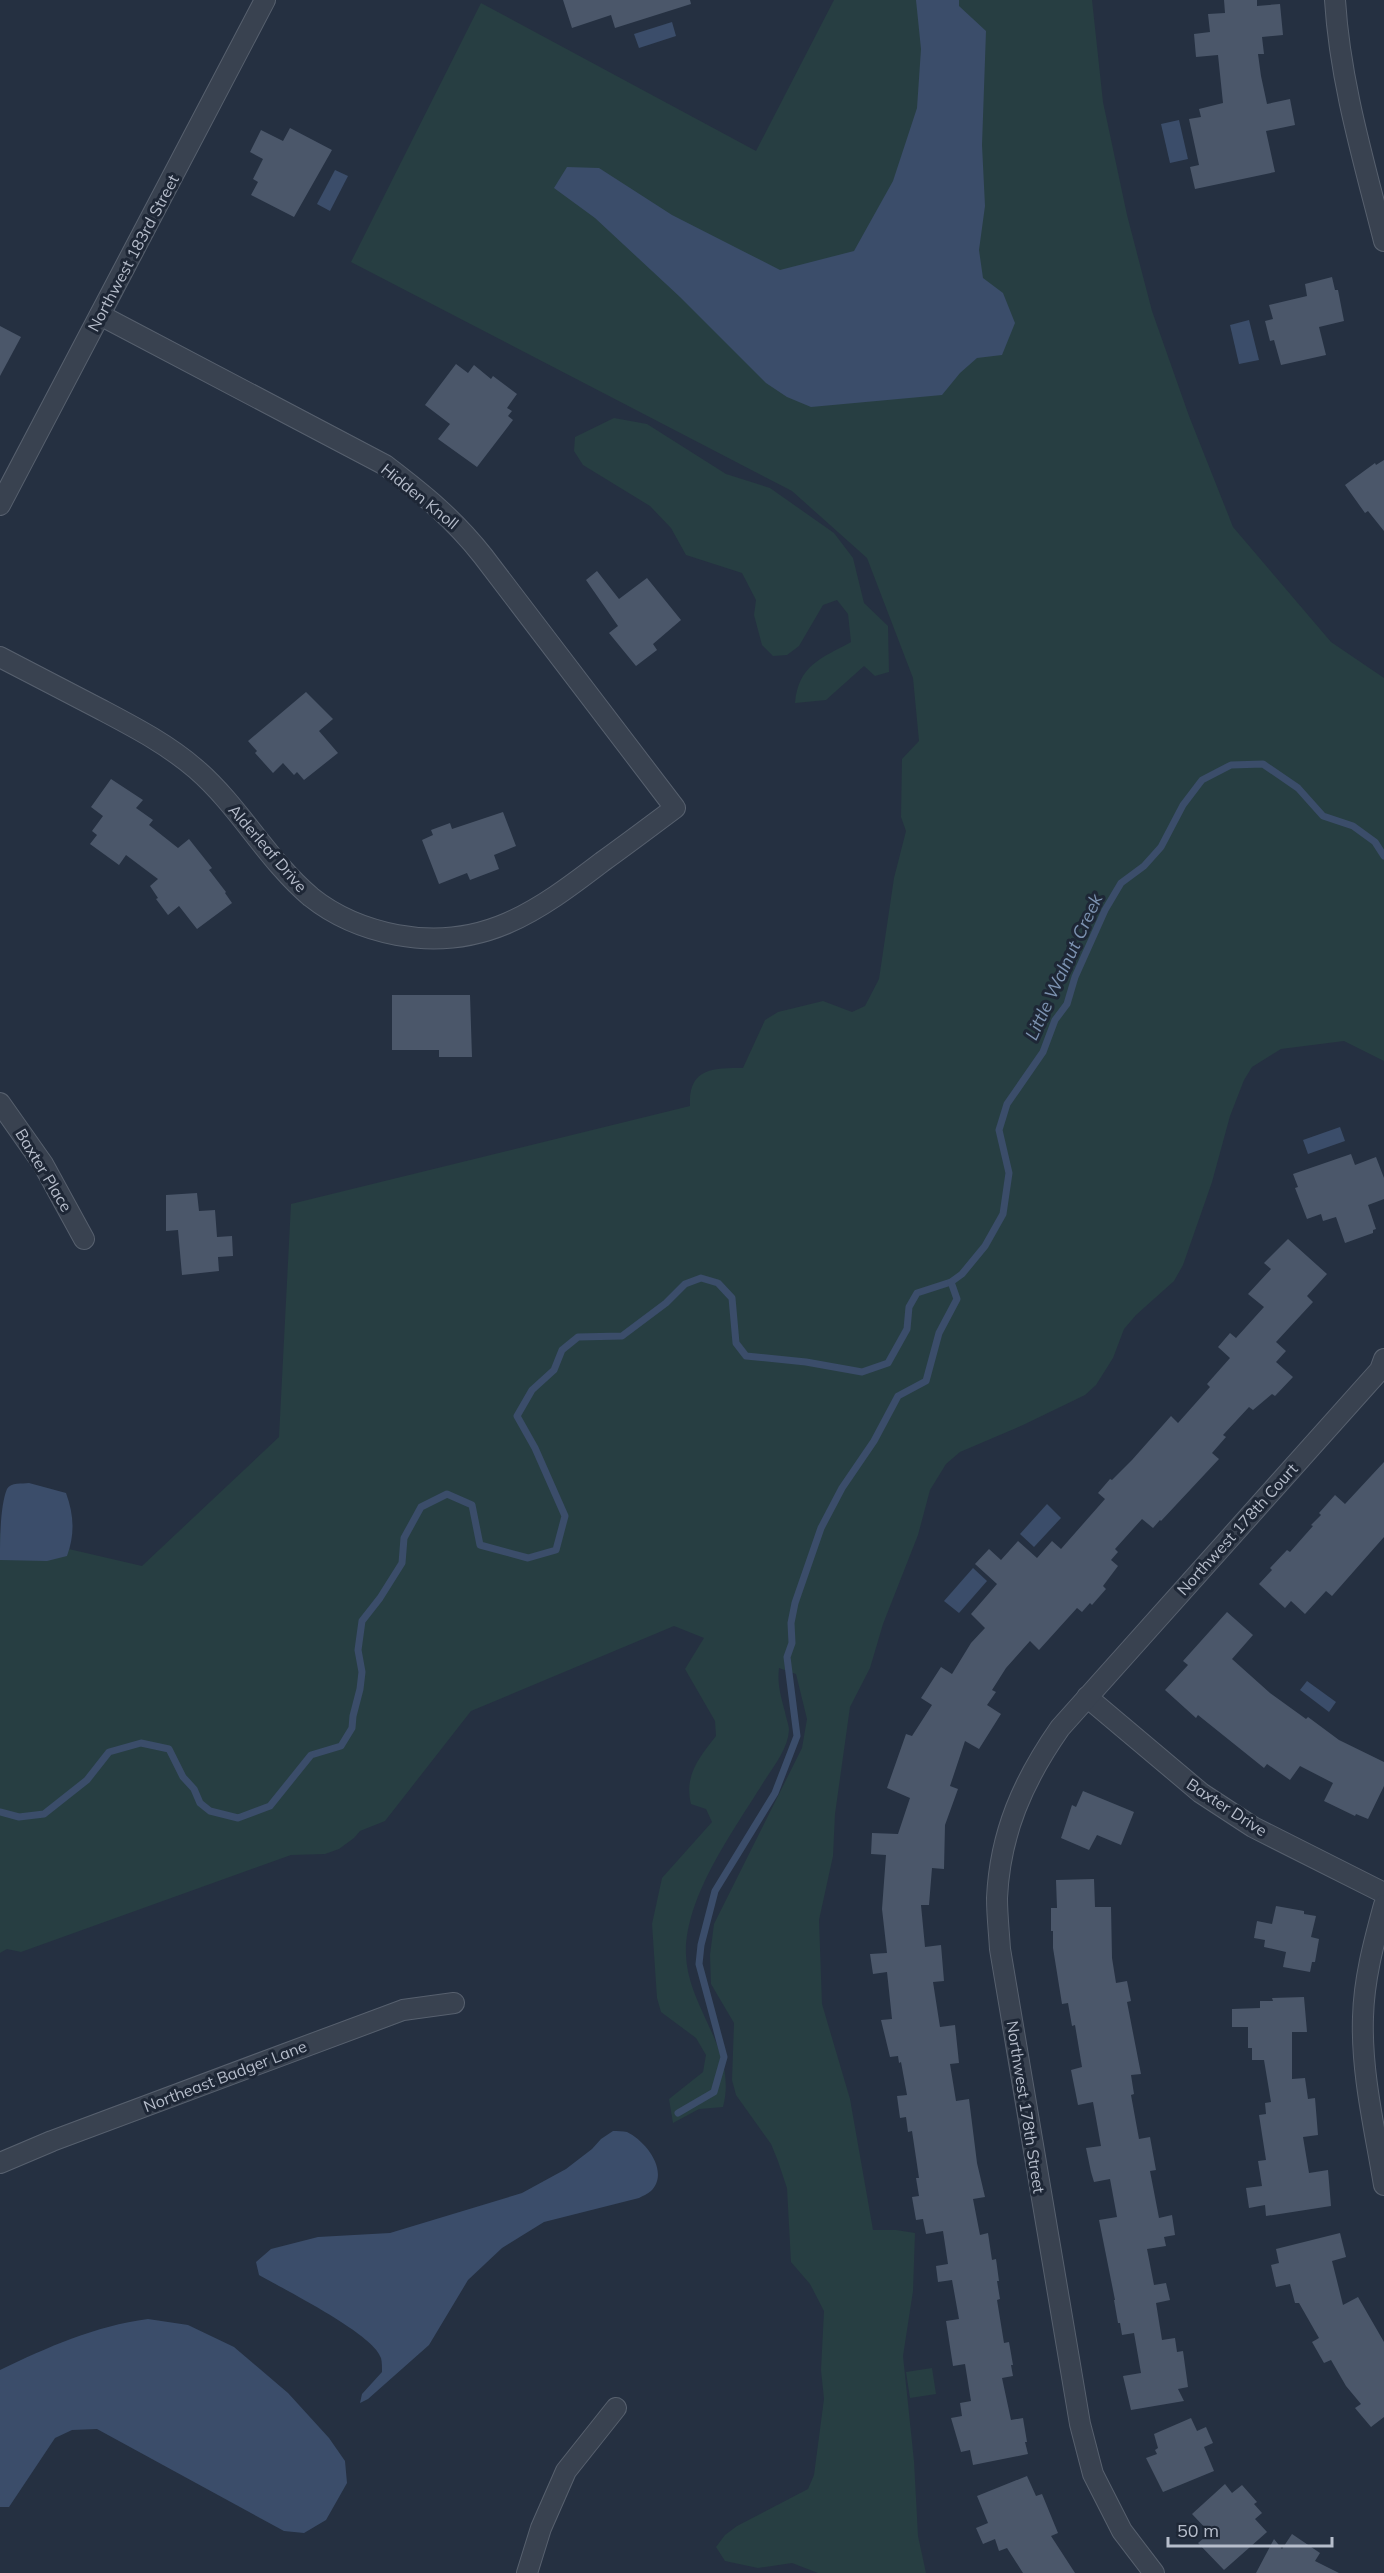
<svg xmlns="http://www.w3.org/2000/svg" width="1384" height="2573" viewBox="0 0 1384 2573" font-family="Mulish,sans-serif">
<rect width="100%" height="100%" fill="#253041"/>
<g fill="#273e42">
<path d="M834,0h258l11,102 24,113 25,96 37,105 44,111 98,115 53,36v383l-40,-20 -63,8 -29,18 -8,13 -14,36 -18,66 -29,83 -9,16 -38,34 -12,14 -11,29 -17,27 -11,10 -62,30 -63,27 -14,12 -16,26 -12,45 -35,89 -13,44 -20,39 -15,107 -2,42 -14,64 3,84 28,95 23,131h23l19,3 -2,58 -10,65 11,105 4,75 8,37h-108l-26,-10 -34,5 -33,-7 -9,-14 9,-12 12,-9 71,-37 6,-14 10,-76 -3,-29 3,-59 -14,-27 -19,-22 -4,-74 -9,-27 -7,-17 -35,-49 -4,-15 2,-57 -23,-39 -1,-29 4,-31 88,-176 5,-29 -11,-45 -17,-6c-2,16 2,29 6,44 1,6 4,13 4,18 -1,19 -16,37 -26,53 -29,47 -79,115 -77,172 2,54 52,96 37,152l-24,2 -26,14 -4,-24 34,-27 3,-17 -10,-17 -35,-26 -4,-14 -5,-74 10,-46 50,-56 -6,-13 -15,-5c-7,-29 8,-46 25,-68l-1,-15 -30,-52 19,-31 -30,-12 -203,85 -86,110 -25,10 -6,7 -15,11 -14,5 -34,1 -270,97 -14,-3 -7,4v-420l142,33 137,-129 12,-233 399,-98c-2,-38 23,-38 53,-38l22,-48 13,-8 45,-11 29,11 13,-6 14,-27 15,-101 12,-47 -5,-14 1,-58 17,-18 -6,-63 -46,-120 -75,-67 -441,-229 130,-259 275,148z"/>
<path d="M614,418l33,6 79,50 44,14 64,45 19,25 11,45 24,23 1,46 -14,4 -11,-10 -38,34 -31,3c3,-38 27,-45 56,-61l-3,-28 -11,-14 -14,5 -24,41 -12,9 -14,1 -11,-11 -8,-30 2,-15 -14,-27 -56,-18 -15,-27 -21,-22 -67,-41 -9,-14 1,-14z"/>
<polygon points="932,2368 936,2394 910,2398 906,2372"/>
</g>
<g fill="#3b4d6a">
<polygon points="916,0 959,0 959,6 986,31 982,145 985,206 979,250 983,278 1003,293 1015,323 1002,355 977,358 960,373 942,395 811,407 787,397 766,383 680,297 595,218 554,188 567,167 599,168 672,215 780,270 854,251 893,181 917,108 921,49"/>
<polygon points="672,22 676,36 639,48 634,34"/>
<polygon points="1179,120 1188,159 1170,163 1161,124"/>
<polygon points="335,170 348,176 330,211 317,204"/>
<polygon points="1249,320 1259,360 1239,364 1230,325"/>
<polygon points="1340,1127 1345,1141 1308,1154 1303,1140"/>
<path d="M29,1483l37,10c8,22 9,41 1,63l-20,5 -47,-1c0,-19 0,-54 7,-71 4,-7 15,-5 22,-6z"/>
<polygon points="1047,1504 1061,1518 1034,1547 1020,1534"/>
<polygon points="973,1568 987,1581 959,1613 944,1601"/>
<polygon points="1307,1681 1336,1702 1329,1712 1300,1690"/>
<path d="M613,2131c4,0 10,0 14,1 19,9 43,40 24,59 -3,3 -9,5 -12,7l-95,24 -42,26 -34,32 -39,65 -61,54 -8,4 2,-9 20,-22c0,-4 0,-10 -1,-14 -7,-24 -98,-69 -122,-83l-3,-13 15,-13 47,-12 72,-4 132,-40 44,-24 26,-20 9,-10z"/>
<path d="M148,2319l40,6 46,22 54,46 41,45 16,23 2,22 -21,37 -22,13 -20,-2 -187,-102 -25,1 -17,8 -46,69h-9v-137c48,-23 95,-44 148,-51z"/>
</g>
<g fill="none" stroke-linecap="round" stroke-linejoin="round">
<g stroke="#3b4d6a" stroke-width="7">
<polyline points="0,1812 19,1817 44,1814 87,1780 109,1752 141,1743 169,1749 183,1777 194,1789 200,1803 210,1811 238,1818 270,1806 311,1755 341,1746 352,1728 353,1716 360,1689 362,1672 358,1650 362,1621 380,1598 402,1563 404,1538 421,1507 447,1494 472,1505 480,1545 528,1558 556,1550 565,1516 535,1448 517,1416 532,1390 554,1370 562,1350 578,1337 622,1336 666,1303 685,1284 701,1278 718,1283 732,1298 736,1343 746,1356 806,1362 862,1372 888,1363 907,1329 909,1307 917,1293 951,1282 962,1274 985,1246 1003,1214 1009,1173 999,1130 1007,1104 1043,1052 1055,1020 1067,1004 1075,977 1105,910 1121,883 1144,866 1161,847 1183,805 1202,780 1231,765 1263,764 1298,788 1323,816 1353,826 1375,842 1384,856"/>
<polyline points="678,2113 714,2092 724,2057 699,1964 701,1945 715,1891 775,1793 797,1736 787,1657 792,1643 791,1623 795,1603 821,1528 842,1488 874,1441 898,1396 926,1381 939,1333 957,1299 951,1282"/>
</g>
</g>
<g fill="#4b576a">
<polygon points="563,0 690,0 691,4 615,28 611,15 572,28"/>
<polygon points="1224,0 1257,0 1257,6 1280,4 1283,35 1262,37 1264,54 1258,54 1261,76 1267,104 1290,99 1295,125 1266,131 1275,172 1195,189 1190,167 1199,165 1189,119 1201,117 1199,109 1223,103 1218,55 1196,57 1194,34 1210,32 1208,14 1225,13"/>
<polygon points="290,128 332,150 294,217 251,195 258,182 253,179 263,159 250,152 261,130 283,141"/>
<polygon points="1332,277 1335,290 1338,290 1344,321 1319,327 1326,355 1281,365 1274,340 1270,341 1265,321 1273,319 1269,305 1307,296 1305,284"/>
<polygon points="0,326 21,337 0,376"/>
<polygon points="456,364 468,373 474,365 491,379 493,376 517,394 507,408 512,411 508,416 513,420 477,467 438,439 450,424 425,405"/>
<polygon points="1384,460 1384,531 1368,511 1365,513 1345,485 1375,463 1376,465"/>
<polygon points="597,571 619,599 647,578 681,620 653,644 657,650 636,666 609,633 618,626 586,580"/>
<polygon points="306,692 333,719 319,731 338,753 304,780 297,772 294,775 283,763 273,773 255,753 257,751 248,741"/>
<polygon points="111,779 143,800 136,808 153,820 149,825 178,848 189,839 212,868 209,870 226,892 225,893 232,903 197,929 179,906 168,915 156,899 158,898 150,886 158,879 126,855 119,865 90,844 97,835 92,831 103,816 91,807"/>
<polygon points="503,812 516,846 494,855 499,869 470,880 467,873 439,884 422,840 433,835 431,830 450,823 452,829"/>
<polygon points="392,995 470,995 472,1057 439,1057 439,1050 392,1050"/>
<polygon points="1351,1154 1355,1165 1376,1157 1384,1178 1384,1199 1368,1205 1376,1229 1373,1230 1373,1233 1345,1243 1336,1217 1323,1221 1321,1214 1307,1219 1295,1188 1298,1187 1293,1174"/>
<polygon points="197,1193 199,1211 215,1210 217,1237 232,1236 233,1256 218,1257 219,1271 182,1275 178,1230 166,1231 166,1195"/>
<polygon points="1288,1239 1327,1274 1307,1296 1313,1302 1276,1342 1286,1351 1276,1362 1293,1377 1275,1396 1272,1394 1253,1410 1249,1407 1223,1435 1226,1437 1212,1453 1219,1459 1161,1521 1160,1520 1153,1528 1142,1519 1115,1549 1118,1552 1111,1560 1118,1566 1103,1586 1106,1589 1092,1605 1090,1603 1082,1612 1077,1608 1039,1650 1030,1641 1006,1668 992,1690 996,1692 987,1705 1001,1714 979,1749 965,1741 950,1786 958,1789 945,1825 944,1869 932,1868 929,1905 921,1905 925,1947 941,1945 944,1981 933,1982 940,2027 955,2025 959,2063 950,2064 956,2101 969,2099 977,2163 985,2197 973,2199 980,2235 988,2233 992,2260 996,2259 999,2281 997,2281 1000,2299 997,2300 1004,2343 1009,2342 1013,2365 1011,2365 1013,2376 1002,2378 1011,2420 1023,2418 1027,2442 1025,2442 1028,2454 973,2465 970,2450 961,2452 951,2418 962,2416 960,2403 971,2401 965,2364 953,2366 946,2321 959,2319 952,2280 938,2282 936,2266 948,2264 943,2231 926,2234 923,2219 916,2220 912,2197 919,2196 916,2178 919,2178 912,2131 908,2132 906,2117 900,2118 897,2096 907,2095 901,2062 899,2063 898,2056 890,2057 881,2020 892,2019 887,1972 873,1974 870,1954 887,1953 882,1909 886,1855 871,1854 872,1833 898,1834 910,1798 887,1788 906,1734 912,1736 932,1705 921,1698 941,1667 952,1674 971,1643 985,1628 971,1614 997,1584 975,1564 989,1549 1001,1560 1018,1541 1037,1558 1052,1541 1061,1549 1105,1499 1098,1493 1110,1479 1112,1480 1132,1460 1171,1416 1178,1423 1210,1387 1207,1384 1230,1358 1218,1347 1230,1333 1236,1338 1264,1307 1248,1294 1271,1269 1264,1263"/>
<polygon points="1384,1462 1384,1537 1332,1596 1326,1591 1305,1614 1291,1601 1285,1608 1259,1584 1272,1570 1270,1568 1287,1550 1290,1552 1313,1526 1311,1525 1321,1515 1319,1513 1335,1495 1345,1504"/>
<polygon points="1227,1612 1253,1635 1232,1659 1270,1693 1306,1719 1308,1717 1339,1740 1384,1762 1384,1786 1368,1819 1356,1814 1355,1816 1324,1801 1333,1783 1300,1766 1290,1780 1267,1764 1264,1768 1198,1715 1196,1718 1165,1690 1188,1665 1183,1661"/>
<polygon points="1083,1791 1134,1812 1121,1845 1097,1835 1089,1850 1061,1838 1072,1805 1076,1807"/>
<polygon points="1094,1879 1095,1907 1111,1907 1112,1958 1116,1983 1127,1981 1131,2001 1127,2002 1141,2074 1131,2075 1134,2094 1131,2095 1139,2139 1150,2137 1156,2170 1150,2171 1159,2218 1172,2215 1175,2235 1164,2237 1166,2246 1147,2249 1154,2285 1166,2283 1170,2300 1156,2303 1162,2340 1175,2338 1177,2352 1183,2351 1188,2387 1178,2389 1184,2401 1131,2410 1123,2376 1141,2373 1134,2333 1122,2335 1120,2323 1118,2323 1114,2300 1115,2300 1099,2220 1117,2217 1110,2179 1094,2182 1091,2172 1086,2148 1101,2146 1093,2102 1078,2105 1071,2070 1082,2067 1075,2025 1072,2026 1068,2003 1062,2004 1053,1948 1053,1931 1051,1931 1051,1908 1057,1908 1056,1880"/>
<polygon points="1276,1906 1304,1911 1304,1914 1316,1916 1311,1937 1319,1939 1315,1962 1312,1962 1310,1972 1283,1967 1286,1952 1264,1947 1265,1940 1254,1938 1257,1921 1272,1924"/>
<polygon points="1304,1997 1307,2032 1292,2032 1292,2079 1305,2078 1308,2099 1315,2098 1318,2135 1303,2137 1309,2173 1328,2170 1331,2206 1266,2216 1265,2205 1249,2208 1246,2188 1262,2186 1258,2161 1266,2160 1259,2115 1266,2114 1265,2103 1271,2102 1264,2060 1252,2060 1252,2048 1248,2048 1248,2027 1232,2027 1232,2009 1260,2008 1260,2001 1273,2001 1272,1998"/>
<polygon points="1340,2233 1346,2257 1332,2261 1343,2305 1358,2297 1384,2342 1384,2417 1371,2427 1355,2408 1361,2404 1346,2386 1331,2360 1324,2363 1312,2342 1319,2338 1299,2303 1295,2303 1290,2284 1276,2287 1271,2265 1279,2263 1276,2249"/>
<polygon points="1191,2418 1197,2431 1206,2427 1213,2443 1204,2447 1214,2471 1163,2492 1146,2458 1157,2454 1155,2450 1158,2448 1154,2434"/>
<polygon points="1027,2476 1036,2496 1042,2494 1058,2533 1051,2536 1075,2573 1023,2573 1007,2548 999,2551 995,2539 983,2544 976,2528 988,2523 977,2496"/>
<polygon points="1225,2484 1232,2493 1242,2485 1257,2502 1254,2504 1262,2513 1255,2519 1267,2532 1224,2570 1198,2543 1210,2533 1192,2514"/>
<polygon points="1292,2534 1320,2553 1315,2561 1339,2573 1256,2573 1274,2539 1282,2549"/>
</g>
<g fill="none" stroke-linecap="round" stroke-linejoin="round">
<defs>
<g id="minor">
<path d="M1335,0c5,82 29,162 49,241"/>
<polyline points="0,505 265,0"/>
<path d="M0,657c33,17 67,35 100,52 34,18 67,35 96,60 44,38 71,91 115,128 25,20 55,32 86,38 86,16 141,-24 205,-73 25,-18 49,-36 73,-54l-192,-252c-30,-38 -60,-62 -98,-91l-285,-150"/>
<polyline points="0,1103 43,1164 84,1239"/>
<polyline points="1087,1697 1201,1793 1253,1827 1384,1893"/>
<path d="M1384,1905c-10,37 -20,73 -21,112 -2,56 12,113 21,168"/>
<polyline points="0,2163 52,2141 403,2010 454,2003"/>
<polyline points="527,2573 541,2528 566,2471 616,2408"/>
<path d="M1154,2573l-32,-42 -29,-57 -13,-50 -80,-475c-1,-17 -3,-34 -3,-51 3,-65 26,-117 63,-170l320,-358 4,-11"/>
</g>
</defs>
<use href="#minor" stroke="#57606e" stroke-width="22"/>
<use href="#minor" stroke="#394250" stroke-width="20"/>
</g>
<g text-anchor="middle" stroke-width="6" stroke-linejoin="round" paint-order="stroke">
<g font-size="16" fill="#b6bdcb" stroke="#1e2736">
<text transform="translate(133 253) rotate(-62)" y="6">Northwest 183rd Street</text>
<text transform="translate(420 496) rotate(39)" y="6">Hidden Knoll</text>
<text transform="translate(268 848) rotate(49)" y="6">Alderleaf Drive</text>
<text transform="translate(44 1170) rotate(59)" y="6">Baxter Place</text>
<text transform="translate(1237 1529) rotate(-48)" y="6">Northwest 178th Court</text>
<text transform="translate(1227 1807) rotate(33)" y="6">Baxter Drive</text>
<text transform="translate(225 2076) rotate(-21)" y="6">Northeast Badger Lane</text>
<text transform="translate(1026 2107) rotate(81)" y="6">Northwest 178th Street</text>
</g>
<g font-size="18" font-style="italic" fill="#7d93b2" stroke="#1e2736">
<text transform="translate(1064 967) rotate(-65)" y="6">Little Walnut Creek</text>
</g>
</g>
<path d="M1168 2537v9h164v-9" fill="none" stroke="#b6bdcb" stroke-width="3"/>
<text x="1177" y="2537" font-size="18" fill="#b6bdcb" stroke="#1e2736" stroke-width="4.5" paint-order="stroke">50 m</text>
</svg>
